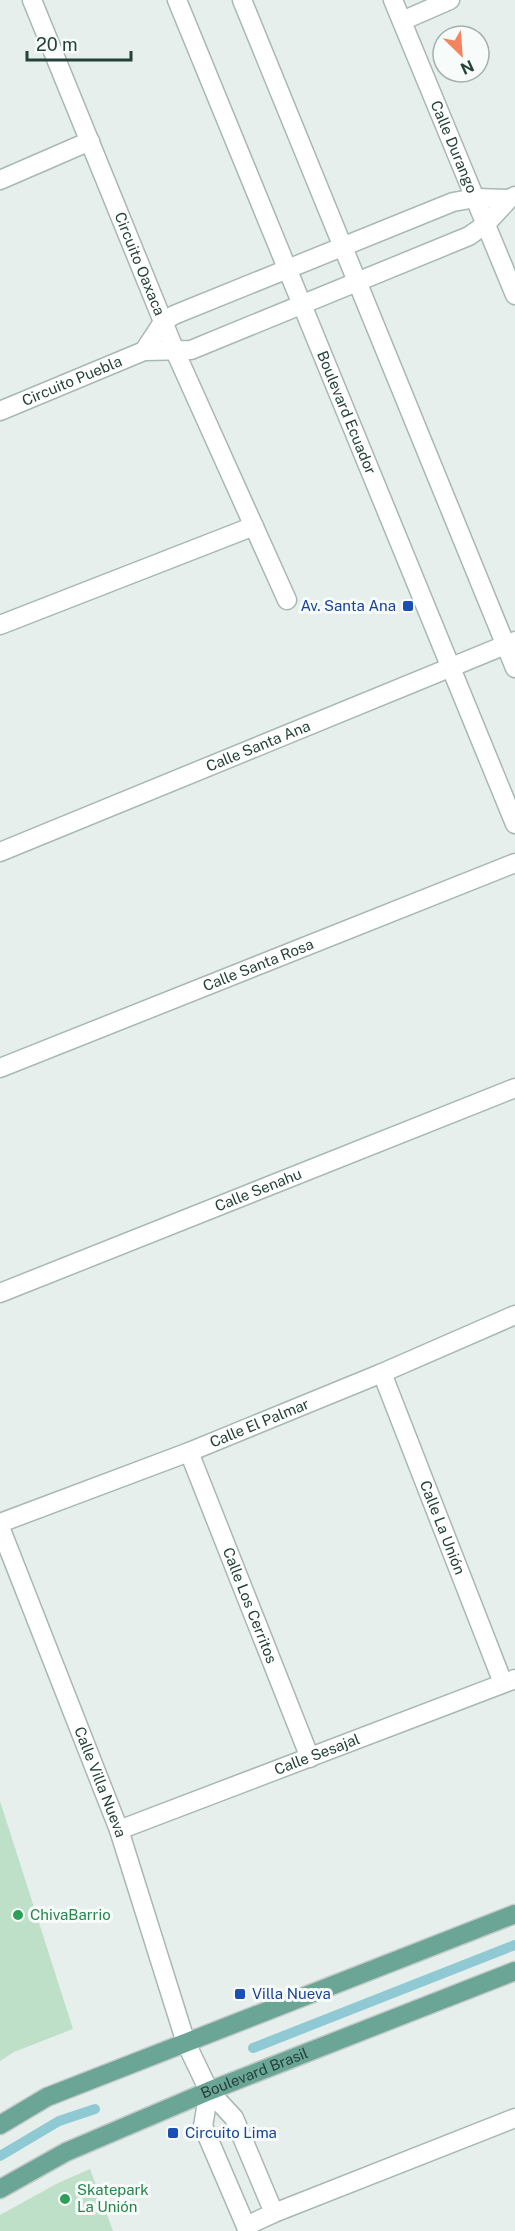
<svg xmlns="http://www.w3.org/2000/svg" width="515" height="2231" viewBox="0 0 515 2231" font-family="'Public Sans',sans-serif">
<rect width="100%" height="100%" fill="#e6efeb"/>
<g fill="#bfe0c8">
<polygon points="0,1801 73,2029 14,2052 0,2061"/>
<polygon points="90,2169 113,2231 0,2231 0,2215 58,2183"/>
</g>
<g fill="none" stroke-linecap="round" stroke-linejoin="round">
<g stroke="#8ec9d4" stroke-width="10">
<polyline points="253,2048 515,1945"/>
<polyline points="0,2156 59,2121 95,2109"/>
</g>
<defs>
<g id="minor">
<path id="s1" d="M32,0l143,351 112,249"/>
<path id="s2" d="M177,0l338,824"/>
<polyline points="242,0 515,668"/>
<path id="s3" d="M393,0l122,295"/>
<polyline points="402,21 450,0"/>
<polyline points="0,180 90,141"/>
<polyline points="144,351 163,322 174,315 453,202 476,198 509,199"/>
<path id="s4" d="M0,411l144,-60 47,-1 278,-114 17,-12 23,-25 6,-3"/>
<polyline points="0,625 254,526"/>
<path id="s5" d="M0,852l515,-211"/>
<path id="s6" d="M0,1068l515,-205"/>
<path id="s7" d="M0,1293l515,-205"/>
<path id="s8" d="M382,1373l121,310"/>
<path id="s9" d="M189,1452l121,306"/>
<path id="s10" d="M0,1523l189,-71 193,-79 133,-58"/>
<path id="s11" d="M0,1527l119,303 67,213 23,48 25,27 40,95"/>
<path id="s12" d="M119,1830l396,-151"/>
<polyline points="209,2091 203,2126 248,2231"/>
<polyline points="246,2226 274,2213 515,2118"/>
</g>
<g id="major">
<polyline points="0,2125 47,2097 515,1914"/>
<path id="s13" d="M0,2189l66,-37 143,-61 306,-120"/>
</g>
</defs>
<use href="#minor" stroke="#a8b8b2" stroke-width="21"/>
<use href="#major" stroke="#c2cac8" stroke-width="21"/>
<use href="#minor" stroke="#fff" stroke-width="18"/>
<use href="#major" stroke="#6aa596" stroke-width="18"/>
</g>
<g fill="#1a4fb4" stroke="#f7fbf9" stroke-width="2">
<rect x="402" y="600" width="12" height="12" rx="3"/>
<rect x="234" y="1988" width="12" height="12" rx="3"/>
<rect x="167" y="2127" width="12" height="12" rx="3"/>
</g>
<g fill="#2e9e5b" stroke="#f7fbf9" stroke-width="2">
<circle cx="18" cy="1915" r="6"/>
<circle cx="65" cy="2199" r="6"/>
</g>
<g text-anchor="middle" stroke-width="6" stroke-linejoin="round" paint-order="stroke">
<g font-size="15" fill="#24423a" stroke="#f7fbf9">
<text dy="5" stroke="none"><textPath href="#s3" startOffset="159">Calle Durango</textPath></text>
<text dy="5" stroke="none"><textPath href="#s1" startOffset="285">Circuito Oaxaca</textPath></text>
<text dy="5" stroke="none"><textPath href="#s4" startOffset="78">Circuito Puebla</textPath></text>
<text dy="5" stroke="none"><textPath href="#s2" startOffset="446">Boulevard Ecuador</textPath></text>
<text dy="5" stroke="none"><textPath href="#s5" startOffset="279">Calle Santa Ana</textPath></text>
<text dy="5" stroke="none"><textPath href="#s6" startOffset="278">Calle Santa Rosa</textPath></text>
<text dy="5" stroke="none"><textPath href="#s7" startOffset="278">Calle Senahu</textPath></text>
<text dy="5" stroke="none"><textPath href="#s10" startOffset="278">Calle El Palmar</textPath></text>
<text dy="5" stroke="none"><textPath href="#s8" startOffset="166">Calle La Unión</textPath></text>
<text dy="5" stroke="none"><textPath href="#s9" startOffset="165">Calle Los Cerritos</textPath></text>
<text dy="5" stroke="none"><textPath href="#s12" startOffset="212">Calle Sesajal</textPath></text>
<text dy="5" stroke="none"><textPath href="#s11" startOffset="274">Calle Villa Nueva</textPath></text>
<text dy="5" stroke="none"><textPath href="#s13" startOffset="280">Boulevard Brasil</textPath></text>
</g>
<g font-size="15" fill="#164399" stroke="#f7fbf9" text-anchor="start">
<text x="396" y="611" text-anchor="end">Av. Santa Ana</text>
<text x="252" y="1999">Villa Nueva</text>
<text x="185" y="2138">Circuito Lima</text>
</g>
<g font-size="15" fill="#27864d" stroke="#f7fbf9" text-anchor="start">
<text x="30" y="1920">ChivaBarrio</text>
<text x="77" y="2195">Skatepark<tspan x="77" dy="17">La Unión</tspan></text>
</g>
</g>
<g transform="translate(461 54) rotate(155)"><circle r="28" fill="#f7fbf9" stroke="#a3b1ad" stroke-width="1.5"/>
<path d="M0-4.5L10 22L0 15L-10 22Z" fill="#f4845f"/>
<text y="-9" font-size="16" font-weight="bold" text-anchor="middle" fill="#24423a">N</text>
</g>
<path d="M27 51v9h104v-9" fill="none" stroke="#24423a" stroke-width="3"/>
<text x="36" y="51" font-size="18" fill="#24423a" stroke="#f7fbf9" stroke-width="4.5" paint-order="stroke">20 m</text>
</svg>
